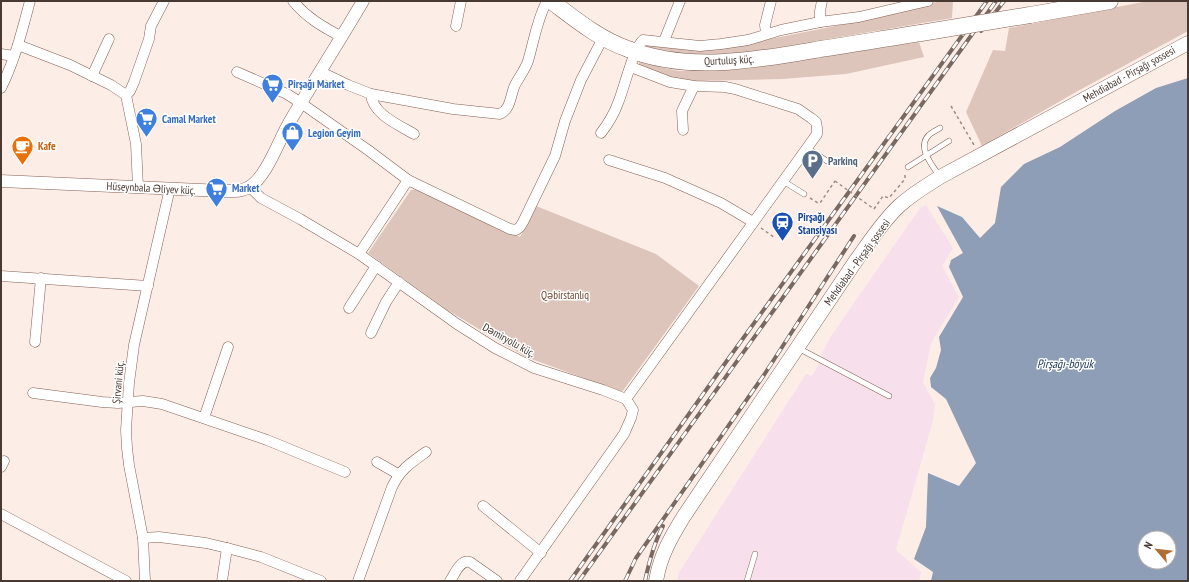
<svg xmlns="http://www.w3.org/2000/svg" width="1189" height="582" viewBox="0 0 1189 582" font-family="'PT Sans Narrow',sans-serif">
<rect width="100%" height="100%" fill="#fdede7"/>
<polygon fill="#f7e0ec" points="926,205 953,248 942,266 959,297 931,343 923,382 935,404 933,421 896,550 921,572 919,581 678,581 678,574 806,374 812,376 823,356 821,355 831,336 920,208"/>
<g fill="#ddc5bb">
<polygon points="941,1 953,1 952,18 745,53 706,55 681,53 644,47 646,43 765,40 870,19"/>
<polygon points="1148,1 1188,1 1188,31 1076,92 982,146 966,112 993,50 1005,51 1009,28"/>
<polygon points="919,42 924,57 846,74 782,79 695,81 674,78 639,65 639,62 678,71 746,69"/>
<polygon points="418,189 520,237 536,206 656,254 699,286 622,392 526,357 447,310 368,253 411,190"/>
</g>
<path fill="#8d9eb6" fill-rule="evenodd" d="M1188,78v503h-257l2,-9 -19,-13 12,-32 2,-54 31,13 17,-23 -30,-64 -15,-12 -1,-9 6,-10 5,-18 -2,-13 24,-40 -14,-30 2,-7 12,-7 -26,-47 25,11 18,21 15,-15 6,-36 23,-23 36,-17 55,-36 41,-23zM1145,538h24v24h-24z"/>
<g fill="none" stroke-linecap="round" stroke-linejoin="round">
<defs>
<g id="service">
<path d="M940,128c-3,2 -8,4 -11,7 -13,12 4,31 11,42"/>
<polyline points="807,148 827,161"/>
<polyline points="908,167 949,141"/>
<polyline points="783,181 804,194"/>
<polyline points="798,348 889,396"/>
<polyline points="747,581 755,554"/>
</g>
<g id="minor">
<path d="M293,1c14,17 30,26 49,36"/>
<polyline points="820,22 820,11 822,1"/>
<polyline points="456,26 461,1"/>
<polyline points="766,34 765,25 771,1"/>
<polyline points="664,41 680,1"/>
<polyline points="18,45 70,65 111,85 126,95"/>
<polyline points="1,54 14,56"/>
<polyline points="237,72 287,94 301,103 368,150 408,180 510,229 516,230 520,227 523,222 555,156 565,121 581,80 603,38"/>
<path d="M321,72l27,13 23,9 82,15 47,5c11,-5 10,-18 15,-29 4,-8 10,-15 13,-24 6,-20 9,-42 19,-60"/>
<polyline points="92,76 109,39"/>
<path d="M1,88c14,-28 21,-57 29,-87"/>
<path d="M371,94c1,20 28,31 43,40"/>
<polyline points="683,130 682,111 694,86"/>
<path d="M601,133c7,-9 13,-19 17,-30 6,-14 15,-54 25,-63l57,6 21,-2 27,-4 33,-10 39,-8 39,-5 69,-16"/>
<polyline points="609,160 665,178 721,203 753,222"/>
<polyline points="138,187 136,144 126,95 130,91 134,82 149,39 151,26 164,1"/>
<polyline points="250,187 261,198 300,219 359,254 457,324 495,348 534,368 603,390 626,399 633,410 631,418 624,434 520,581"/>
<polyline points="359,254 408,180"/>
<polyline points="1,276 148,286"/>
<polyline points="349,308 376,266"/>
<polyline points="371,333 386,302 399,282"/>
<polyline points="35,342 41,278"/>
<polyline points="33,393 102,402 118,403 143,401 162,404 267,440 345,472"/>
<polyline points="626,399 807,148 817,134 817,128 816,122 811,118 798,109 735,89 725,87 694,86 670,82 631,67"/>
<polyline points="204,418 228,347"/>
<polyline points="377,462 398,474"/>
<polyline points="1,467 4,461"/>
<polyline points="483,506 541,553"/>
<polyline points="1,514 126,581"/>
<polyline points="143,538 159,537 206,543 227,548 261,557 321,581"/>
<polyline points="145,581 143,538 129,465 127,448 126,430 129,383 134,345 170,188"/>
<polyline points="222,581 227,548"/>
<path d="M358,581l34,-94c9,-18 17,-23 34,-35"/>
<path d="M450,581c5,-7 10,-22 20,-19l27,19"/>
</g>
<path id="tertiary" d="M1,181l222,10c8,0 19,1 26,-4 17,-9 30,-47 40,-64 24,-41 50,-81 74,-122"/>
<path id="secondary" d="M656,581c4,-25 15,-44 28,-65l173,-257c13,-18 26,-38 42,-53 13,-12 27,-20 41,-29l248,-134"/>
<g id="primary">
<path d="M551,1c24,18 48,38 77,48 61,24 129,11 192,0 34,-5 68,-11 101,-16"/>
<polyline points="1030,15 1110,1"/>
</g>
</defs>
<use href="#service" stroke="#836153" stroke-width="6"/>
<use href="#minor" stroke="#836153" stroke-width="11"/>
<use href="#tertiary" stroke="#836153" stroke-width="13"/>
<use href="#secondary" stroke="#836153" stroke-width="15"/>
<use href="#primary" stroke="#836153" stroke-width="17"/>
<g stroke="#9c8c86" stroke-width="1.5" stroke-dasharray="3 3" stroke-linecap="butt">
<polyline points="951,106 974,145"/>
<polyline points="810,198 818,203 820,203 835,181"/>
<polyline points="874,209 883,196 889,198 905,179 905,174"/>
<polyline points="761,228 775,238"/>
</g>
<use href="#service" stroke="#fff" stroke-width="5"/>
<use href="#minor" stroke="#fff" stroke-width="10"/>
<use href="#tertiary" stroke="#fff" stroke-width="12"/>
<use href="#secondary" stroke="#fff" stroke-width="14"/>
<use href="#primary" stroke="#fff" stroke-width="16"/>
<defs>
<g id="rail">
<polyline points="981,31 1004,1"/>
<polyline points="570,581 726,362 987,1"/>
<polyline points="579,581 996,1"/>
<polyline points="625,581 636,558 764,375 854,236"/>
<path d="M645,581c4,-19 9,-38 18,-55"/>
</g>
</defs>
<use href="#rail" stroke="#786962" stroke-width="4"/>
<use href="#rail" stroke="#fff" stroke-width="2.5" stroke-dasharray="8" stroke-linecap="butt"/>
<defs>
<polyline id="primary-bridge" points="921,33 1030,15"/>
</defs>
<use href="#primary-bridge" stroke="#836153" stroke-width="17" stroke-linecap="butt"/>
<polyline stroke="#9c8c86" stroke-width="1.5" stroke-dasharray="3 3" stroke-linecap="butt" points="835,181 874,209"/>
<use href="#primary-bridge" stroke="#fff" stroke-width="16"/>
</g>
<defs>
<symbol id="supermarket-pin" viewBox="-11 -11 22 30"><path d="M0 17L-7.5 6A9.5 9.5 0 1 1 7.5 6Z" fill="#3f7fe0" stroke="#fff"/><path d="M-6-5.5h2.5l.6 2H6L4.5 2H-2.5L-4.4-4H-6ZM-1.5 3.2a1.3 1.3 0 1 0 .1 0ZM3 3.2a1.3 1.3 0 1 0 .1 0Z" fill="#fff"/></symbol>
<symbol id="shop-pin" viewBox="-11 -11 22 30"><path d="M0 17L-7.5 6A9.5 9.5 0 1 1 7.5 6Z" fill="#3f7fe0" stroke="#fff"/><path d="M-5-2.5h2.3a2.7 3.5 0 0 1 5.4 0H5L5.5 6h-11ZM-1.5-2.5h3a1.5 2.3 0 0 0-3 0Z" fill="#fff"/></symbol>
<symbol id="cafe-pin" viewBox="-11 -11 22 30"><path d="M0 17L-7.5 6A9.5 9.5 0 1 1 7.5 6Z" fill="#e8710a" stroke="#fff"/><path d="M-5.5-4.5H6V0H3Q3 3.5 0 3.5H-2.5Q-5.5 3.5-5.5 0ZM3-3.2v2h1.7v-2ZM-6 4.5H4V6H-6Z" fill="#fff"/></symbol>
<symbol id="parking-pin" viewBox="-11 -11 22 30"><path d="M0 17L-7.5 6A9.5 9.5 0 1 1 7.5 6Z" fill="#5c6f8a" stroke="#fff"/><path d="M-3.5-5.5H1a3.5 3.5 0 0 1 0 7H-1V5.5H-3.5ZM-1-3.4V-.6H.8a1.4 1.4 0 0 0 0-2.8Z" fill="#fff"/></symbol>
<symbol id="station-pin" viewBox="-11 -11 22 30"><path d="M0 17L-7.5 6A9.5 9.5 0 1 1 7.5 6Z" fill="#1a4fb4" stroke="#fff"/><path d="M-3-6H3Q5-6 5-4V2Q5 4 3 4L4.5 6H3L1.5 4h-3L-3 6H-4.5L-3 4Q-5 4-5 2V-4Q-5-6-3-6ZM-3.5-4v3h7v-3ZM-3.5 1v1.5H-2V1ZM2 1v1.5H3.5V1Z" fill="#fff"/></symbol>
</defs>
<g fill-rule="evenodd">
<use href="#supermarket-pin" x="260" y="72" width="25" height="34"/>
<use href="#supermarket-pin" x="134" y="106" width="25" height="34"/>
<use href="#shop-pin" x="280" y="120" width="25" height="34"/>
<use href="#cafe-pin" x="10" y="134" width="25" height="34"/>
<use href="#parking-pin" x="800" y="148" width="25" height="34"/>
<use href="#supermarket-pin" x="204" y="176" width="25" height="34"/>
<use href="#station-pin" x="770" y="210" width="25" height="34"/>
</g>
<g text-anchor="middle" stroke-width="3" stroke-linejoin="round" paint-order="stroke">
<g font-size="11" fill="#483932" stroke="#fff">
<text transform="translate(729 60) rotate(-3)" y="4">Qurtuluş küç.</text>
<text transform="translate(1129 74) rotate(-29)" y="4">Mehdiabad - Pirşağı şossesi</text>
<text transform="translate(151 188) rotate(3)" y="4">Hüseynbala Əliyev küç.</text>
<text transform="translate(857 262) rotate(-54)" y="4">Mehdiabad - Pirşağı şossesi</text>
<text transform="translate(509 340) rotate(29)" y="4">Dəmiryolu küç.</text>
<text transform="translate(118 382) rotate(-85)" y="4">Şirvani küç.</text>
</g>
<g font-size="11" font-weight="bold" fill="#366cbe" stroke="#fff" text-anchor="start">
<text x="288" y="88">Pirşağı Market</text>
<text x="162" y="123">Camal Market</text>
<text x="308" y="137">Legion Geyim</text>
<text x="232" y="192">Market</text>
</g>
<g font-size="11" font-weight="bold" fill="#c56008" stroke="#fff" text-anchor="start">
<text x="38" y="150">Kafe</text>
</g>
<g font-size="11" font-weight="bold" fill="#4e5e75" stroke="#fff" text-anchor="start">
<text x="828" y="165">Parkinq</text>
</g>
<g font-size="11" font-weight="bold" fill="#164399" stroke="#fff" text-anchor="start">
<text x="798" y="221">Pirşağı<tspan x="798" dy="13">Stansiyası</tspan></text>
</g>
<g font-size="11" fill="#70422f" stroke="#fff">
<text x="565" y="299">Qəbirstanlıq</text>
</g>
<g font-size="12" font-style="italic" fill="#1d3559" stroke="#fff">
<text x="1065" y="368">Pirşağı-böyük</text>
</g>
</g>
<rect width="1189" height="582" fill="none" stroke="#483932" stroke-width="4"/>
<g transform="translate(1157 550) rotate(298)"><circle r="19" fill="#ffffff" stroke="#b6b0ad"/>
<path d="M0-3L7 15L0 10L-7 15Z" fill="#ae6f36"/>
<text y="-6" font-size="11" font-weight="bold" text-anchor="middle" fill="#483932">N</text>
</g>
</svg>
